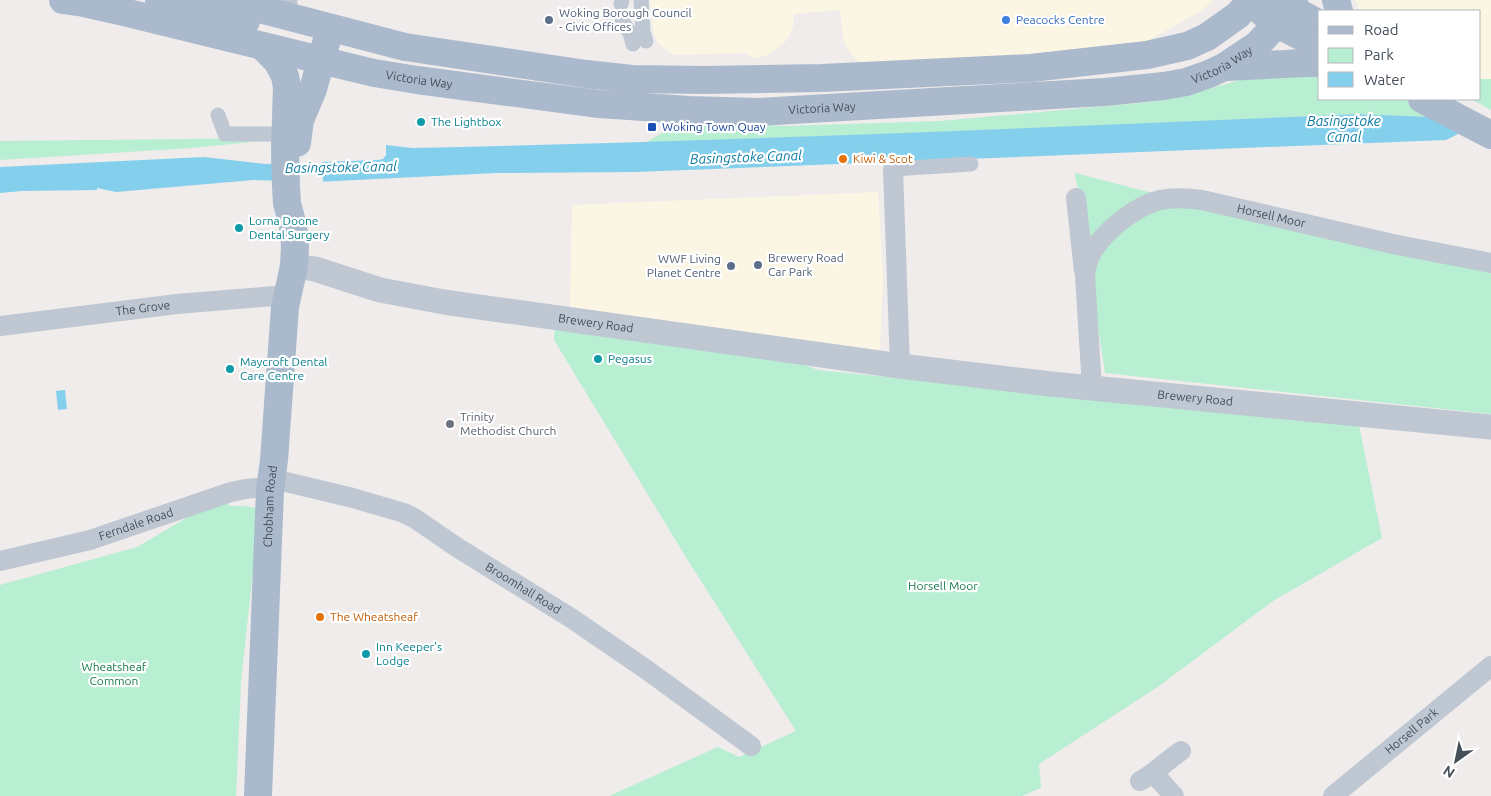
<svg xmlns="http://www.w3.org/2000/svg" width="1491" height="796" viewBox="0 0 1491 796" font-family="Ubuntu,sans-serif">
<rect width="100%" height="100%" fill="#efeceb"/>
<g fill="#fbf6e3">
<polygon points="650,0 1214,0 1198,13 1143,43 1072,53 862,64 855,59 846,46 843,38 840,10 794,14 793,27 789,36 784,43 769,54 759,58 753,58 744,53 677,55 670,53 657,42 653,31"/>
<polygon points="1355,0 1491,0 1491,98 1480,98 1480,11 1360,11"/>
<polygon points="878,192 883,276 880,350 570,307 572,205"/>
</g>
<g fill="#b8eed1">
<polygon points="1320,74 1320,99 1406,99 1435,117 1357,114 1099,126 645,143 664,132 662,122 788,126 940,121 1151,102 1194,93 1248,78"/>
<polygon points="1480,79 1491,79 1491,110 1471,99 1480,99"/>
<polygon points="271,138 270,140 192,148 0,160 0,141"/>
<polygon points="1075,173 1284,227 1491,270 1491,414 1105,373"/>
<polygon points="555,325 793,361 818,370 1359,425 1382,538 1273,601 1159,686 1039,764 1041,788 1022,796 609,796 718,747 739,757 796,731 684,554 554,340"/>
<polygon points="227,503 230,506 244,506 258,508 256,543 241,682 236,796 0,796 0,585 137,547 195,513"/>
</g>
<g fill="#84cfec">
<path d="M1357,114l75,3 28,16 -14,7 -811,32 -139,1 -180,9 -63,-2 -137,12 -19,-4v2l-75,1 -22,2v-26l204,-10 61,7 113,-4 5,-1 3,-4v-10l26,3c315,-7 630,-20 945,-34z"/>
<polygon points="65,390 67,409 58,410 56,391"/>
</g>
<polygon fill="#efeceb" points="322,160 323,183 315,184 273,184 273,161"/>
<g fill="none" stroke-linecap="round" stroke-linejoin="round">
<g stroke="#bec7d2" stroke-width="15">
<polyline points="641,0 643,32 646,41"/>
<polyline points="290,3 290,0"/>
<polyline points="621,4 622,0"/>
<polyline points="622,21 630,33 633,44"/>
<polyline points="218,115 225,134 277,134"/>
<polyline points="893,169 971,164"/>
</g>
<g stroke="#bec7d2" stroke-width="20">
<polyline points="893,169 900,366"/>
<polyline points="1076,198 1084,271"/>
<path id="s1" d="M0,326l177,-22 110,-9"/>
<path id="s2" d="M1092,388l-7,-112c1,-7 2,-15 6,-22 12,-22 44,-48 69,-54 14,-3 28,-2 42,0l191,44 98,19"/>
<path id="s3" d="M272,477l14,5 67,16 51,15 10,5 44,30 113,70 76,52 104,76"/>
<path id="s4" d="M0,561l90,-21 141,-48c13,-3 26,-6 39,-2"/>
<polyline points="1154,774 1174,796"/>
<path d="M1140,781c17,-9 26,-20 41,-30"/>
<path id="s5" d="M1333,796l158,-130"/>
</g>
<path stroke="#bec7d2" stroke-width="25" id="s6" d="M294,266l21,3 65,21 64,12 456,64 151,18 440,43"/>
<g stroke="#aab9cc" stroke-width="28">
<path id="s7" d="M63,0l21,3 40,9 217,53 33,8 43,7 182,24 90,6 70,2 346,-20 59,-6 22,-4 23,-8 15,-7 33,-22 20,-21 13,-16 4,-8"/>
<polyline points="159,0 246,21"/>
<polyline points="225,0 405,47 586,74 632,79 704,80 822,78 1031,68 1147,55 1187,46 1207,37 1238,15 1251,0"/>
<polyline points="1281,0 1290,8 1320,24"/>
<polyline points="1336,0 1339,11"/>
<polyline points="1263,13 1277,24 1320,46"/>
<polyline points="1226,67 1304,63 1320,63"/>
<polyline points="1422,99 1491,135"/>
<polyline points="297,143 300,120 313,89 326,43"/>
<path id="s8" d="M258,796l12,-306 4,-30 11,-153 9,-41 1,-21 -2,-19 -6,-23 -1,-17 -1,-36 2,-63 -2,-11 -8,-15 -15,-15"/>
</g>
</g>
<g fill="#5c6f8a" stroke="#fff" stroke-width="2">
<circle cx="549" cy="20" r="5"/>
<circle cx="758" cy="265" r="5"/>
<circle cx="731" cy="266" r="5"/>
</g>
<circle fill="#3f7fe0" stroke="#fff" stroke-width="2" cx="1006" cy="20" r="5"/>
<g fill="#0f9aa8" stroke="#fff" stroke-width="2">
<circle cx="421" cy="122" r="5"/>
<circle cx="239" cy="228" r="5"/>
<circle cx="598" cy="359" r="5"/>
<circle cx="230" cy="369" r="5"/>
<circle cx="366" cy="654" r="5"/>
</g>
<rect fill="#1a4fb4" stroke="#fff" stroke-width="2" x="647" y="122" width="10" height="10" rx="2.5"/>
<g fill="#e8710a" stroke="#fff" stroke-width="2">
<circle cx="843" cy="159" r="5"/>
<circle cx="320" cy="617" r="5"/>
</g>
<circle fill="#6b7280" stroke="#fff" stroke-width="2" cx="450" cy="424" r="5"/>
<g text-anchor="middle" stroke-width="4.5" stroke-linejoin="round" paint-order="stroke">
<g font-size="12" fill="#4e5e75" stroke="#fff" text-anchor="start">
<text x="559" y="17">Woking Borough Council<tspan x="559" dy="14">- Civic Offices</tspan></text>
<text x="768" y="262">Brewery Road<tspan x="768" dy="14">Car Park</tspan></text>
<text x="721" y="263" text-anchor="end">WWF Living<tspan x="721" dy="14">Planet Centre</tspan></text>
</g>
<g font-size="12" fill="#366cbe" stroke="#fff" text-anchor="start">
<text x="1016" y="24">Peacocks Centre</text>
</g>
<g font-size="12" fill="#444e59" stroke="#fff">
<text dy="4" stroke="none"><textPath href="#s7" startOffset="1175">Victoria Way</textPath></text>
<text dy="4" stroke="none"><textPath href="#s7" startOffset="365">Victoria Way</textPath></text>
<text dy="4" stroke="none"><textPath href="#s7" startOffset="770">Victoria Way</textPath></text>
<text dy="4" stroke="none"><textPath href="#s2" startOffset="338">Horsell Moor</textPath></text>
<text dy="4" stroke="none"><textPath href="#s1" startOffset="144">The Grove</textPath></text>
<text dy="4" stroke="none"><textPath href="#s6" startOffset="308">Brewery Road</textPath></text>
<text dy="4" stroke="none"><textPath href="#s6" startOffset="912">Brewery Road</textPath></text>
<text dy="4" stroke="none"><textPath href="#s8" startOffset="290">Chobham Road</textPath></text>
<text dy="4" stroke="none"><textPath href="#s4" startOffset="141">Ferndale Road</textPath></text>
<text dy="4" stroke="none"><textPath href="#s3" startOffset="278">Broomhall Road</textPath></text>
<text dy="4" stroke="none"><textPath href="#s5" startOffset="102">Horsell Park</textPath></text>
</g>
<g font-size="12" fill="#0d838f" stroke="#fff" text-anchor="start">
<text x="431" y="126">The Lightbox</text>
<text x="249" y="225">Lorna Doone<tspan x="249" dy="14">Dental Surgery</tspan></text>
<text x="608" y="363">Pegasus</text>
<text x="240" y="366">Maycroft Dental<tspan x="240" dy="14">Care Centre</tspan></text>
<text x="376" y="651">Inn Keeper's<tspan x="376" dy="14">Lodge</tspan></text>
</g>
<g font-size="12" fill="#164399" stroke="#fff" text-anchor="start">
<text x="662" y="131">Woking Town Quay</text>
</g>
<g font-size="12" fill="#c56008" stroke="#fff" text-anchor="start">
<text x="853" y="163">Kiwi &amp; Scot</text>
<text x="330" y="621">The Wheatsheaf</text>
</g>
<g font-size="12" fill="#5b616d" stroke="#fff" text-anchor="start">
<text x="460" y="421">Trinity<tspan x="460" dy="14">Methodist Church</tspan></text>
</g>
<g font-size="12" fill="#157a4e" stroke="#fff">
<text x="943" y="590">Horsell Moor</text>
<text x="114" y="671">Wheatsheaf<tspan x="114" dy="14">Common</tspan></text>
</g>
<g font-size="14" font-style="italic" fill="#0b7ba6" stroke="#fff">
<text x="1344" y="126">Basingstoke<tspan x="1344" dy="16">Canal</tspan></text>
<text transform="translate(746 157) rotate(-2)" y="5">Basingstoke Canal</text>
<text transform="translate(341 167) rotate(-1)" y="5">Basingstoke Canal</text>
</g>
</g>
<rect x="1318" y="10" width="162" height="90" fill="#ffffff" stroke="#b4b8bd"/>
<rect x="1328" y="26" width="25" height="8" fill="#aab9cc" stroke="#b4b8bd"/>
<text x="1364" y="35" font-size="15" fill="#444e59">Road</text>
<rect x="1328" y="48" width="25" height="15" fill="#b8eed1" stroke="#b4b8bd"/>
<text x="1364" y="60" font-size="15" fill="#444e59">Park</text>
<rect x="1328" y="72" width="25" height="15" fill="#84cfec" stroke="#b4b8bd"/>
<text x="1364" y="85" font-size="15" fill="#444e59">Water</text>
<g transform="translate(1456 761) rotate(213)" stroke="#ffffff" stroke-width="4" paint-order="stroke">
<path d="M0-4L9 19L0 12L-9 19Z" fill="#444e59"/>
<text y="-8" font-size="14" font-weight="bold" text-anchor="middle" fill="#444e59">N</text>
</g>
</svg>
